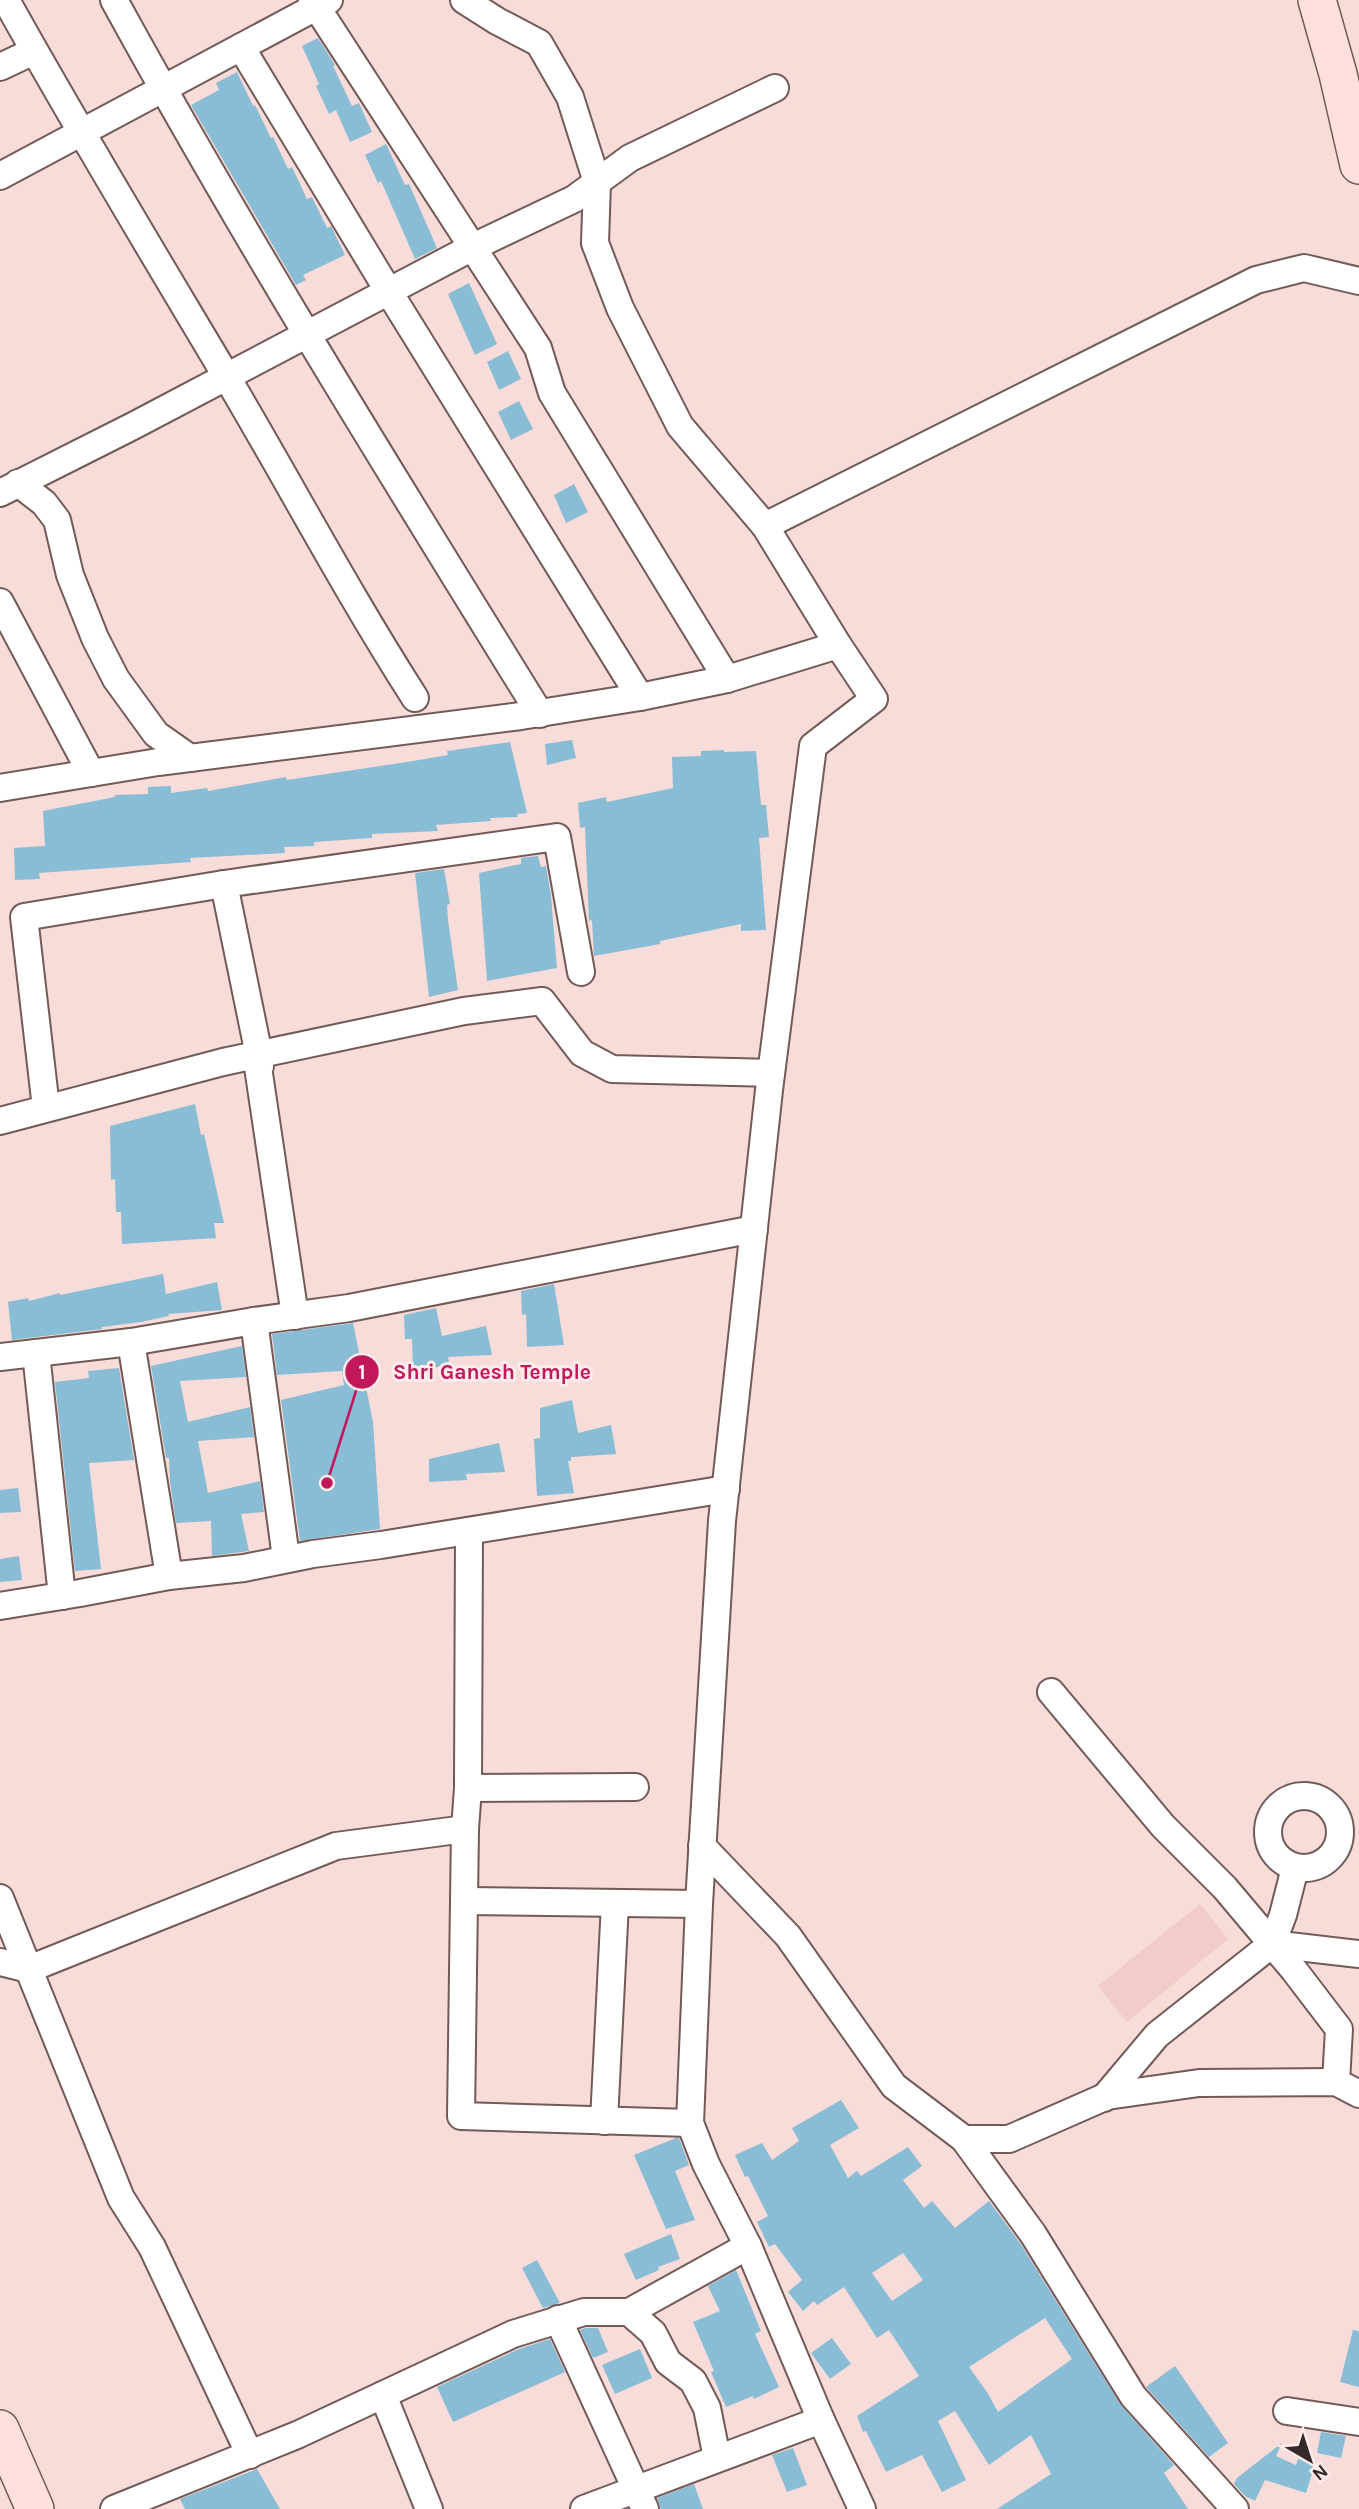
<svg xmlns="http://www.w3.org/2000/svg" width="1359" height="2509" viewBox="0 0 1359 2509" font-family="Karla,sans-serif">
<rect width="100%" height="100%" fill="#f8dcd9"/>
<polygon fill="#f1ccc8" points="1200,1904 1228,1939 1127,2022 1098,1986"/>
<g fill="#89bcd5" fill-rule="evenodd">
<polygon points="318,38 335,65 333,66 352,106 359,103 372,132 350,142 336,110 329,114 316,86 319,84 302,46"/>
<polygon points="237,72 253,106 255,105 271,138 273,137 288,169 292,167 307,199 312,197 327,228 331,226 345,255 303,275 306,280 296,285 191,105 219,90 216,83"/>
<polygon points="386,144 405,185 409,184 437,248 415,259 381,181 378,183 365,155"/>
<polygon points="469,283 497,344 475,355 448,294"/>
<polygon points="508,351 521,379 499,390 487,362"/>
<polygon points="519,401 533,429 511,440 498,412"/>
<polygon points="574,484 588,512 566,523 554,495"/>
<polygon points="572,740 576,758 547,765 545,744"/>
<polygon points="510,742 527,813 517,814 518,817 490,818 491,821 436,825 438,831 372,834 372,838 314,842 314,846 284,847 285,853 190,858 191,862 39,873 40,879 15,880 14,848 45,846 43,811 115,797 115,795 148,794 148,787 171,786 171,793 207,788 208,791 286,777 287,780 413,761 448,755 447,751"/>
<polygon points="724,750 724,752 756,751 761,805 766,805 769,837 759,838 766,930 741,931 741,924 660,941 660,944 594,956 592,920 589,921 585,827 580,828 578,803 606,797 607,802 673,788 672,757 701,756 701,751"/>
<polygon points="538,856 541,867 546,866 551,896 557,968 487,981 479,873 521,864 521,858"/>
<polygon points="444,869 450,904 447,905 448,920 458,990 429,997 415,873"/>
<polygon points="195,1104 201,1135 204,1134 224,1223 214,1223 216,1238 122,1244 121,1212 116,1212 115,1179 111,1180 110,1126"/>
<polygon points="163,1274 166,1294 217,1282 222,1310 168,1314 169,1316 141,1322 102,1327 102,1329 12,1340 8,1302 28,1298 29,1301 60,1293 60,1295"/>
<polygon points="554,1284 564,1345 527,1347 526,1314 522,1315 521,1291"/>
<polygon points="436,1308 442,1336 486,1326 492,1355 448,1357 450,1366 413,1369 412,1339 405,1339 404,1315"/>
<polygon points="353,1323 373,1422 380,1529 300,1541 281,1400 344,1385 342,1371 277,1375 272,1334"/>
<polygon points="242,1346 246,1377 180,1381 188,1422 250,1407 254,1437 198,1441 208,1493 260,1481 264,1512 241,1514 249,1551 212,1556 211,1521 176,1523 170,1482 169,1458 166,1458 151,1366"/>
<polygon points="119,1368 134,1460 89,1463 101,1569 75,1571 55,1382 89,1378 88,1371"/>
<polygon points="572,1400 578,1433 611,1425 616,1454 571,1457 571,1461 568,1461 574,1493 537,1496 534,1439 540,1438 540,1408"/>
<polygon points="499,1443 505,1472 466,1474 467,1480 429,1482 429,1459"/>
<polygon points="18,1488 21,1512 0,1513 0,1490"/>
<polygon points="19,1556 22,1580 0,1582 0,1559"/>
<path d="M841,2100l18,28 -29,17 18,33 9,-7 4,5 47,-29 14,19 -19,14 21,28 8,-7 23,27 34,-27 31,42 100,161 54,61 -10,8 24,36h-191l54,-35 -20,-39 -42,30 -34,-54 -17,10 28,59 -24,12 -20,-37 -36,17 -20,-41 -3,1 -6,-16 62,-40 -30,-46 -12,8 -33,-51 -27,18 -3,-4 -11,10 -15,-19 14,-12 -27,-36 -6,3 -12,-25 11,-6 -20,-40 -3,1 -10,-22 27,-12 10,17 27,-19 -7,-13zM903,2253l20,27 -31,21 -20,-28zM1045,2318l27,41 -74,53 -11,-20 -18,-25z"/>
<polygon points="676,2138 679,2138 689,2165 675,2171 695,2220 666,2229 634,2155"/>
<polygon points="671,2234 680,2259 658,2267 659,2270 636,2280 624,2254"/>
<polygon points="537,2260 560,2303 543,2308 522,2268"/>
<polygon points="736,2270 761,2331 755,2334 779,2387 754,2399 753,2396 726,2407 711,2372 714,2371 693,2322 720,2311 708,2286"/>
<polygon points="586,2328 598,2328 608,2352 593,2358 580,2330"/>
<polygon points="1353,2330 1359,2331 1359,2387 1340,2382"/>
<polygon points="832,2338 851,2364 830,2379 811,2353"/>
<polygon points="550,2339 565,2372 453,2422 437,2387 519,2349"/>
<polygon points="640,2349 652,2378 615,2394 602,2365"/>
<polygon points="1175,2366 1228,2443 1209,2457 1146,2387"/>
<polygon points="1321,2432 1346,2436 1341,2458 1317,2453"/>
<polygon points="1282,2443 1276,2456 1296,2465 1298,2459 1315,2464 1306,2493 1265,2480 1255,2501 1245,2496 1234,2484 1237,2478"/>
<polygon points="793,2448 807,2485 787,2492 772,2455"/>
<polygon points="257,2469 280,2509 185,2509 180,2499"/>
<polygon points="694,2484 703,2509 661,2509 657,2498"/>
</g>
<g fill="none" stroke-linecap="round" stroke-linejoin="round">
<defs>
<g id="street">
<path d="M6,0c70,126 145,250 219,374 64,108 122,218 190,324"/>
<path d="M114,0c133,243 280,478 426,714"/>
<polyline points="312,0 538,348 552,393 727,679 838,645 874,699 813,746 769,1090 722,1521 699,1904 690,2123 706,2164 748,2246 821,2420 862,2509"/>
<polyline points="464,0 497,21 539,43 570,97 597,182 595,243 620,308 680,426 765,526 838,645"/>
<polyline points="241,47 389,292 640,697"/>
<polyline points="0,67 34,51"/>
<polyline points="0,176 329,0"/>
<polyline points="18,483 44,503 57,520 70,575 95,638 116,679 156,734 190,758"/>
<polyline points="0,493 133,426 471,248 574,199 630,158 775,88"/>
<polyline points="765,526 1256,280 1304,268 1359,281"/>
<polyline points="0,602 91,773"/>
<polyline points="0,788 158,762 521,716 640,697 727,679"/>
<polyline points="224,884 259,1055 260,1066 258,1067 295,1316"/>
<polyline points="46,1108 24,917 224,884 557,837 581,972"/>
<polyline points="0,1121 223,1062 464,1011 542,1001 582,1053 612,1069 771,1073"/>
<polyline points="254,1321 349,1308 754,1229"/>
<polyline points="131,1342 169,1576"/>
<polyline points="36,1353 62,1596"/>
<polyline points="0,1357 131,1342 254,1321 286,1558"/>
<polyline points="0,1606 80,1593 169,1576 244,1568 313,1554 381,1545 726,1489"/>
<polyline points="1051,1692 1163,1826 1225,1888 1294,1970 1339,2029 1336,2082"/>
<polyline points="468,1788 635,1787"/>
<circle cx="1304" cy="1832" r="36"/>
<polyline points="465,1829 468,1788 469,1531"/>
<polyline points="702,1846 788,1936 894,2086 964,2139 1009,2139 1107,2096 1199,2083 1336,2082 1359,2094"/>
<polyline points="0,1898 121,2198 152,2247 250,2455"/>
<polyline points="464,1901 699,1904"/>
<polyline points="1272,1944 1359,1954"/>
<polyline points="0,1962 29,1969 336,1846 465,1829 461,2116 690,2123"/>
<polyline points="1104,2098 1157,2035 1272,1944 1283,1915 1295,1868"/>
<polyline points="604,2121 615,1903"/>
<polyline points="964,2139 1033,2234 1133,2396 1235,2509"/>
<polyline points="629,2312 748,2246"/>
<polyline points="558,2319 645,2509"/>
<polyline points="383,2395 429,2509"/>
<polyline points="1287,2411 1359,2422"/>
<polyline points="114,2509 297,2435 513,2334 584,2312 629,2312 653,2333 668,2362 693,2381 707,2408 717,2458"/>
<polyline points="584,2509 821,2420"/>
</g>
<g id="secondary">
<polyline points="1317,0 1338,74 1359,165"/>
<polyline points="0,2429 35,2509"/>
</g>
</defs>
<use href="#street" stroke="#725a57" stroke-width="30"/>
<use href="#secondary" stroke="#725a57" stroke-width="40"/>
<use href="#street" stroke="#fff" stroke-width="26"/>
<use href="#secondary" stroke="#ffe0de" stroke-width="37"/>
</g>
<path fill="none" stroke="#c2185b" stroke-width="2.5" d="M327 1483L362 1372"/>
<g fill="#c2185b" stroke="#fdecea" stroke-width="2.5">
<circle cx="327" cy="1483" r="7"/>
<circle cx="362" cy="1372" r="18"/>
</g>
<g font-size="21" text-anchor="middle" font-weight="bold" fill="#fff">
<text x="362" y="1379">1</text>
</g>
<g font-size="21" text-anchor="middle" font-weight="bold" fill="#c2185b" stroke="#fdecea" stroke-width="6" stroke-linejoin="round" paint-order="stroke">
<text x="492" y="1379">Shri Ganesh Temple</text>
</g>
<g transform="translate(1310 2460) rotate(141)" stroke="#fdecea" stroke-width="5" paint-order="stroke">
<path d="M0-5L12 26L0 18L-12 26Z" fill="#352a29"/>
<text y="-10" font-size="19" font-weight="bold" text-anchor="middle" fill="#352a29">N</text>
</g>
</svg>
